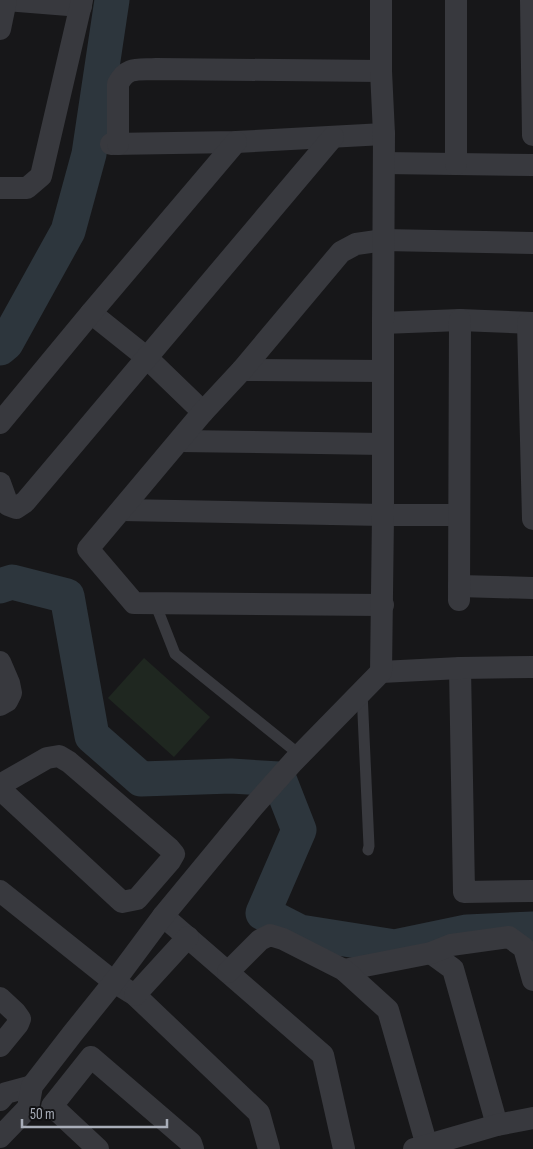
<svg xmlns="http://www.w3.org/2000/svg" width="533" height="1149" viewBox="0 0 533 1149" font-family="'Sofia Sans Condensed',sans-serif">
<rect width="100%" height="100%" fill="#171719"/>
<polygon fill="#1f2720" points="144,658 210,717 174,757 108,698"/>
<g fill="none" stroke-linecap="round" stroke-linejoin="round">
<g stroke="#2d363d" stroke-width="35">
<polyline points="0,348 6,343 68,231 89,154 112,0"/>
<polyline points="0,586 12,582 67,596 92,736 141,779 231,776 279,779 299,830 263,913 300,932 395,947 467,932 533,929"/>
</g>
<g stroke="#38393e" stroke-width="11">
<polyline points="155,603 175,654 300,755"/>
<polyline points="362,692 369,846 368,850"/>
</g>
<g stroke="#38393e" stroke-width="22">
<polyline points="6,0 81,6"/>
<polyline points="531,0 533,135"/>
<polyline points="0,29 6,0"/>
<polyline points="111,144 236,142 384,134"/>
<path d="M118,144v-60c9,-18 20,-14 38,-15l225,2"/>
<polyline points="384,163 533,165"/>
<polyline points="456,164 456,0"/>
<polyline points="0,188 27,188 41,176 82,0"/>
<polyline points="91,313 146,357 203,412"/>
<polyline points="383,323 460,320 533,323"/>
<polyline points="528,323 533,519"/>
<polyline points="242,370 383,371"/>
<polyline points="0,423 91,313 236,142"/>
<polyline points="180,441 383,444"/>
<polyline points="0,483 8,505 16,508 25,502 333,137"/>
<polyline points="122,510 383,515 459,515"/>
<polyline points="459,586 533,588"/>
<polyline points="459,600 460,320"/>
<polyline points="383,605 134,603 88,549 203,412 242,370 341,252 356,244 384,240 533,243"/>
<polyline points="0,662 9,683 11,693 7,701 0,705"/>
<polyline points="460,668 464,892 533,891"/>
<polyline points="381,672 460,668 533,667"/>
<polyline points="0,785 47,758 59,756 69,762 169,848 174,854 170,861 137,899 122,902 0,789"/>
<polyline points="0,891 114,982 135,995 259,1113 269,1149"/>
<polyline points="163,916 323,1055 344,1149"/>
<polyline points="431,953 453,969 497,1125"/>
<polyline points="344,970 431,953 451,945 509,937 524,948 533,980"/>
<polyline points="228,972 260,940 270,935 283,939 344,970 388,1010 427,1146"/>
<polyline points="135,995 188,937"/>
<polyline points="0,998 15,1012 20,1019 18,1024 0,1046"/>
<polyline points="0,1100 6,1093 32,1086"/>
<polyline points="0,1137 28,1108 32,1086 73,1033 114,982 163,916 253,807 293,762 381,672 383,515 383,323 384,134 381,71 381,0"/>
<polyline points="98,1149 52,1106 91,1057 191,1143 193,1149"/>
<polyline points="414,1149 497,1125 533,1118"/>
</g>
</g>
<path d="M22 1119v8h145v-8" fill="none" stroke="#a9aeb9" stroke-width="2.5"/>
<text x="30" y="1119" font-size="15" fill="#a9aeb9" stroke="#121214" stroke-width="4" paint-order="stroke">50 m</text>
</svg>
